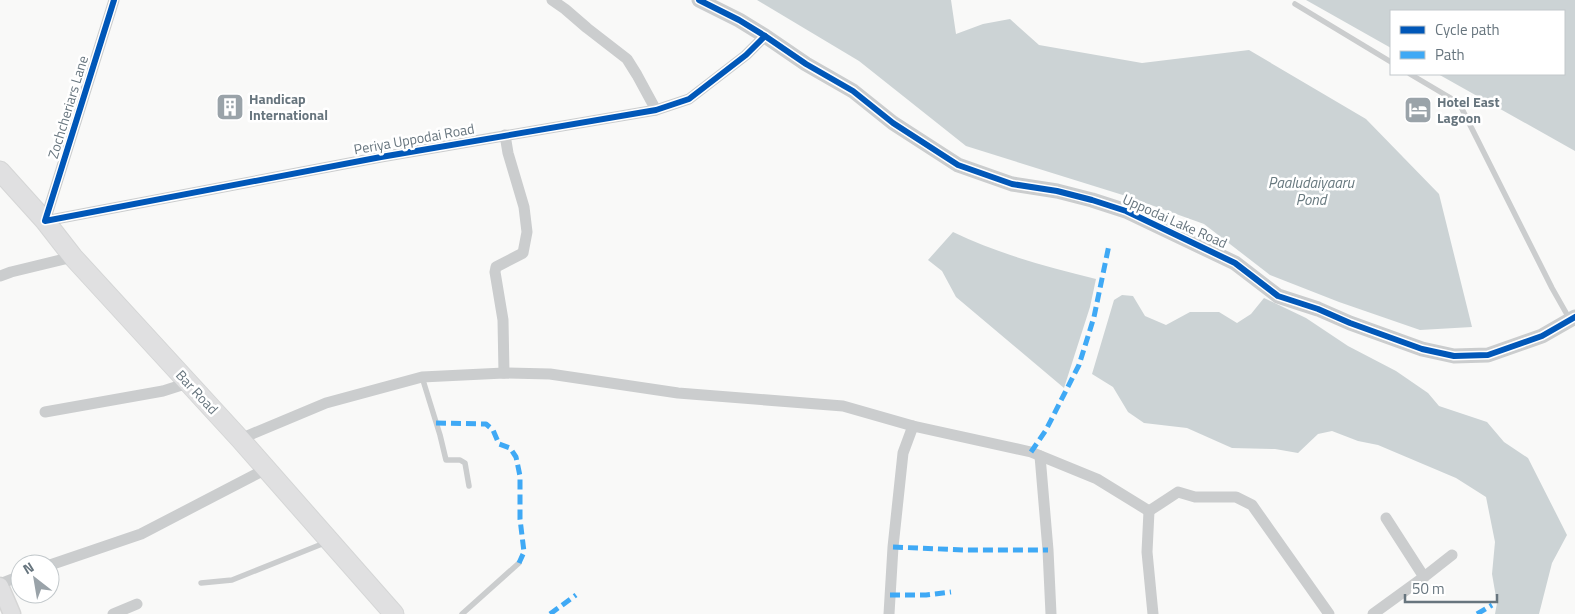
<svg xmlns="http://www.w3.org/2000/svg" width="1575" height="614" viewBox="0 0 1575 614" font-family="'Titillium Web',sans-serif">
<rect width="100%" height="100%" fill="#f9f9f8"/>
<g fill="#ccd3d5">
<polygon points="757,0 951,0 956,34 983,24 1010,19 1039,45 1142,63 1249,50 1366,119 1439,194 1472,327 1420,330 1339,302 1270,275 1204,224 1126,196 966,146 859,61"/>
<polygon points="1306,0 1575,0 1575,151 1438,74 1564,74 1564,11 1391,11 1391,48"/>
<path d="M953,232c48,23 92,34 143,47l-6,28 -26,81 -108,-91 -14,-26 -14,-11z"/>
<polygon points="1122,295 1133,296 1145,316 1166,325 1190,312 1219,312 1237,323 1251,314 1264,298 1306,318 1348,346 1396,371 1428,393 1439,406 1487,422 1504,442 1528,458 1567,535 1552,563 1539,614 1495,614 1497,603 1492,574 1495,542 1486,497 1456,478 1378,445 1358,441 1332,431 1318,434 1298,453 1275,449 1232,448 1187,428 1144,423 1128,412 1113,387 1092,374 1114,300"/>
</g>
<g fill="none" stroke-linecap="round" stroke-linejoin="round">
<defs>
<polyline id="secondary" points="0,586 12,614"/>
<polyline id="primary" points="0,171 45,221 73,257 240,439 394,614"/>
</defs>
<use href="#secondary" stroke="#d5d5d5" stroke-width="19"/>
<use href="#primary" stroke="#d5d6d6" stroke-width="21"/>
<g stroke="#cbcdce" stroke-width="5.5">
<polyline points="1295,4 1391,62"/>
<polyline points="1410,74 1459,103 1552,288 1569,318"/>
<polyline points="422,377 440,435 446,460 460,460 465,463 469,486"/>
<polyline points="201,583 232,580 327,542"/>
<polyline points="462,614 519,563"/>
</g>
<g stroke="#cbcdce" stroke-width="11">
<polyline points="114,0 45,221 381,157 656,110 689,99 746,55 765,36"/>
<polyline points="552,0 565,9 587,28 627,59 637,75 656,110"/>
<polyline points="0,276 11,272 73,257"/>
<polyline points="504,373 503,320 495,272 496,267 523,253 527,232 524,207 508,153 505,135"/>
<polyline points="45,412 163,391 188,383"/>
<polyline points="913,426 1031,452 1097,479 1149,511"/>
<polyline points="240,439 326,403 422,377 504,373 550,374 678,393 843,406 913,426 903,453 893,547 889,614"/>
<polyline points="1040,456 1048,550 1051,614"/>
<polyline points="1149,511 1178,492 1195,497 1236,497 1252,505 1329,614"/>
<polyline points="1149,511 1147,552 1153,614"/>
<polyline points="1386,518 1424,577"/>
<polyline points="50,565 141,534 266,469"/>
<polyline points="0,584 20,576"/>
<polyline points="113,614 137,604"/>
<polyline points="1373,614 1424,577 1452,555"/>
</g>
<polyline stroke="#cbcdce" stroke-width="15" points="699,0 739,20 765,36 806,64 853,91 893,123 958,165 1012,184 1057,191 1092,200 1126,211 1235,263 1278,296 1318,309 1350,323 1422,349 1454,356 1488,355 1542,336 1575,317"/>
<use href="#secondary" stroke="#e0e0e1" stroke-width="16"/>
<use href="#primary" stroke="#e0e0e1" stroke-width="19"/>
<g stroke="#3fa9f5" stroke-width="5" stroke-dasharray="10 5" stroke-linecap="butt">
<polyline points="436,423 486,424 493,430 499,444 510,448 516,457 520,476 520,519 524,552 519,563"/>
<polyline points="1031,452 1046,430 1079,365 1094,317 1109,245"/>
<polyline points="893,547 965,550 1048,550"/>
<polyline points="890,595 926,595 951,592"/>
<polyline points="550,614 576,595"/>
<polyline points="1477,614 1492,605"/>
</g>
<defs>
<g id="cycleway">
<polyline points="114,0 45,221 381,157 656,110 689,99 746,55 765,36"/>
<polyline points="699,0 739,20 765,36 806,64 853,91 893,123 958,165 1012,184 1057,191 1092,200 1126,211 1235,263 1278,296 1318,309 1350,323 1422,349 1454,356 1488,355 1542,336 1575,317"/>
</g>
</defs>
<use href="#cycleway" stroke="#fff" stroke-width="9"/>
<use href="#cycleway" stroke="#0057b8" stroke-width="6"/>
</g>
<defs>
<symbol id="building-square" viewBox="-11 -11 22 22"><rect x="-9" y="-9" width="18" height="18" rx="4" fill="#9aa3a9" stroke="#fff"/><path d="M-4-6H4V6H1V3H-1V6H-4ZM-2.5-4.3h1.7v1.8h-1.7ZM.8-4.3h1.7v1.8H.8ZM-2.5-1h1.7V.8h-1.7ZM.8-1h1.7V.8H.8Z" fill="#fff"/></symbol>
<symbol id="hotel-square" viewBox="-11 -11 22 22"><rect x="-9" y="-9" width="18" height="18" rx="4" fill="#9aa3a9" stroke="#fff"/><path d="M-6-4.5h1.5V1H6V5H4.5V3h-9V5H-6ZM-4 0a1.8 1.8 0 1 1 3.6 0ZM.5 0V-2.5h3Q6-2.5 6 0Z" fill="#fff"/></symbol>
</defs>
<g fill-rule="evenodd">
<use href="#building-square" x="214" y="91" width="32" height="32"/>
<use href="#hotel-square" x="1402" y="94" width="32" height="32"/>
</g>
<g text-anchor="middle" stroke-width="5" stroke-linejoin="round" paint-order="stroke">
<g font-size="14" font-weight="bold" fill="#67757e" stroke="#fff" text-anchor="start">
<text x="249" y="104">Handicap<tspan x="249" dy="16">International</tspan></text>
<text x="1437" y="107">Hotel East<tspan x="1437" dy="16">Lagoon</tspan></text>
</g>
<g font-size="14" fill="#67757e" stroke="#fff">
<text transform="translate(68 107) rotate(-73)" y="5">Zochcheriars Lane</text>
<text transform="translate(414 139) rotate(-10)" y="5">Periya Uppodai Road</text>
<text transform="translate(1175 221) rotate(24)" y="5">Uppodai Lake Road</text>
<text transform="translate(197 392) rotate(47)" y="5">Bar Road</text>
</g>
<g font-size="15" font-style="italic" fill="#68797f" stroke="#fff">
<text x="1311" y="188">Paaludaiyaaru<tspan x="1311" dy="17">Pond</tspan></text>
</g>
</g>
<rect x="1390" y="10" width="175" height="65" fill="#ffffff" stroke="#c2c8cb"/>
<rect x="1400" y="26" width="25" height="8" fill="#0057b8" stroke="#c2c8cb"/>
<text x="1435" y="35" font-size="15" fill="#67757e">Cycle path</text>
<rect x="1400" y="51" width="25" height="8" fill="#3fa9f5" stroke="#c2c8cb"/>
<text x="1435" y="60" font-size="15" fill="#67757e">Path</text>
<g transform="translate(35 579) rotate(329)"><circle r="24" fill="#ffffff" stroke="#c2c8cb"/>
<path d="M0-4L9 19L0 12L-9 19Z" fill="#9aa3a9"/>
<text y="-8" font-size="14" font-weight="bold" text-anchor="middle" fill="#67757e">N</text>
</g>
<path d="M1405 594v8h92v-8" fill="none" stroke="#67757e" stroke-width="2.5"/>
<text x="1412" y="594" font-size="15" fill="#67757e" stroke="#ffffff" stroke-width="4" paint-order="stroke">50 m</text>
</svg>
